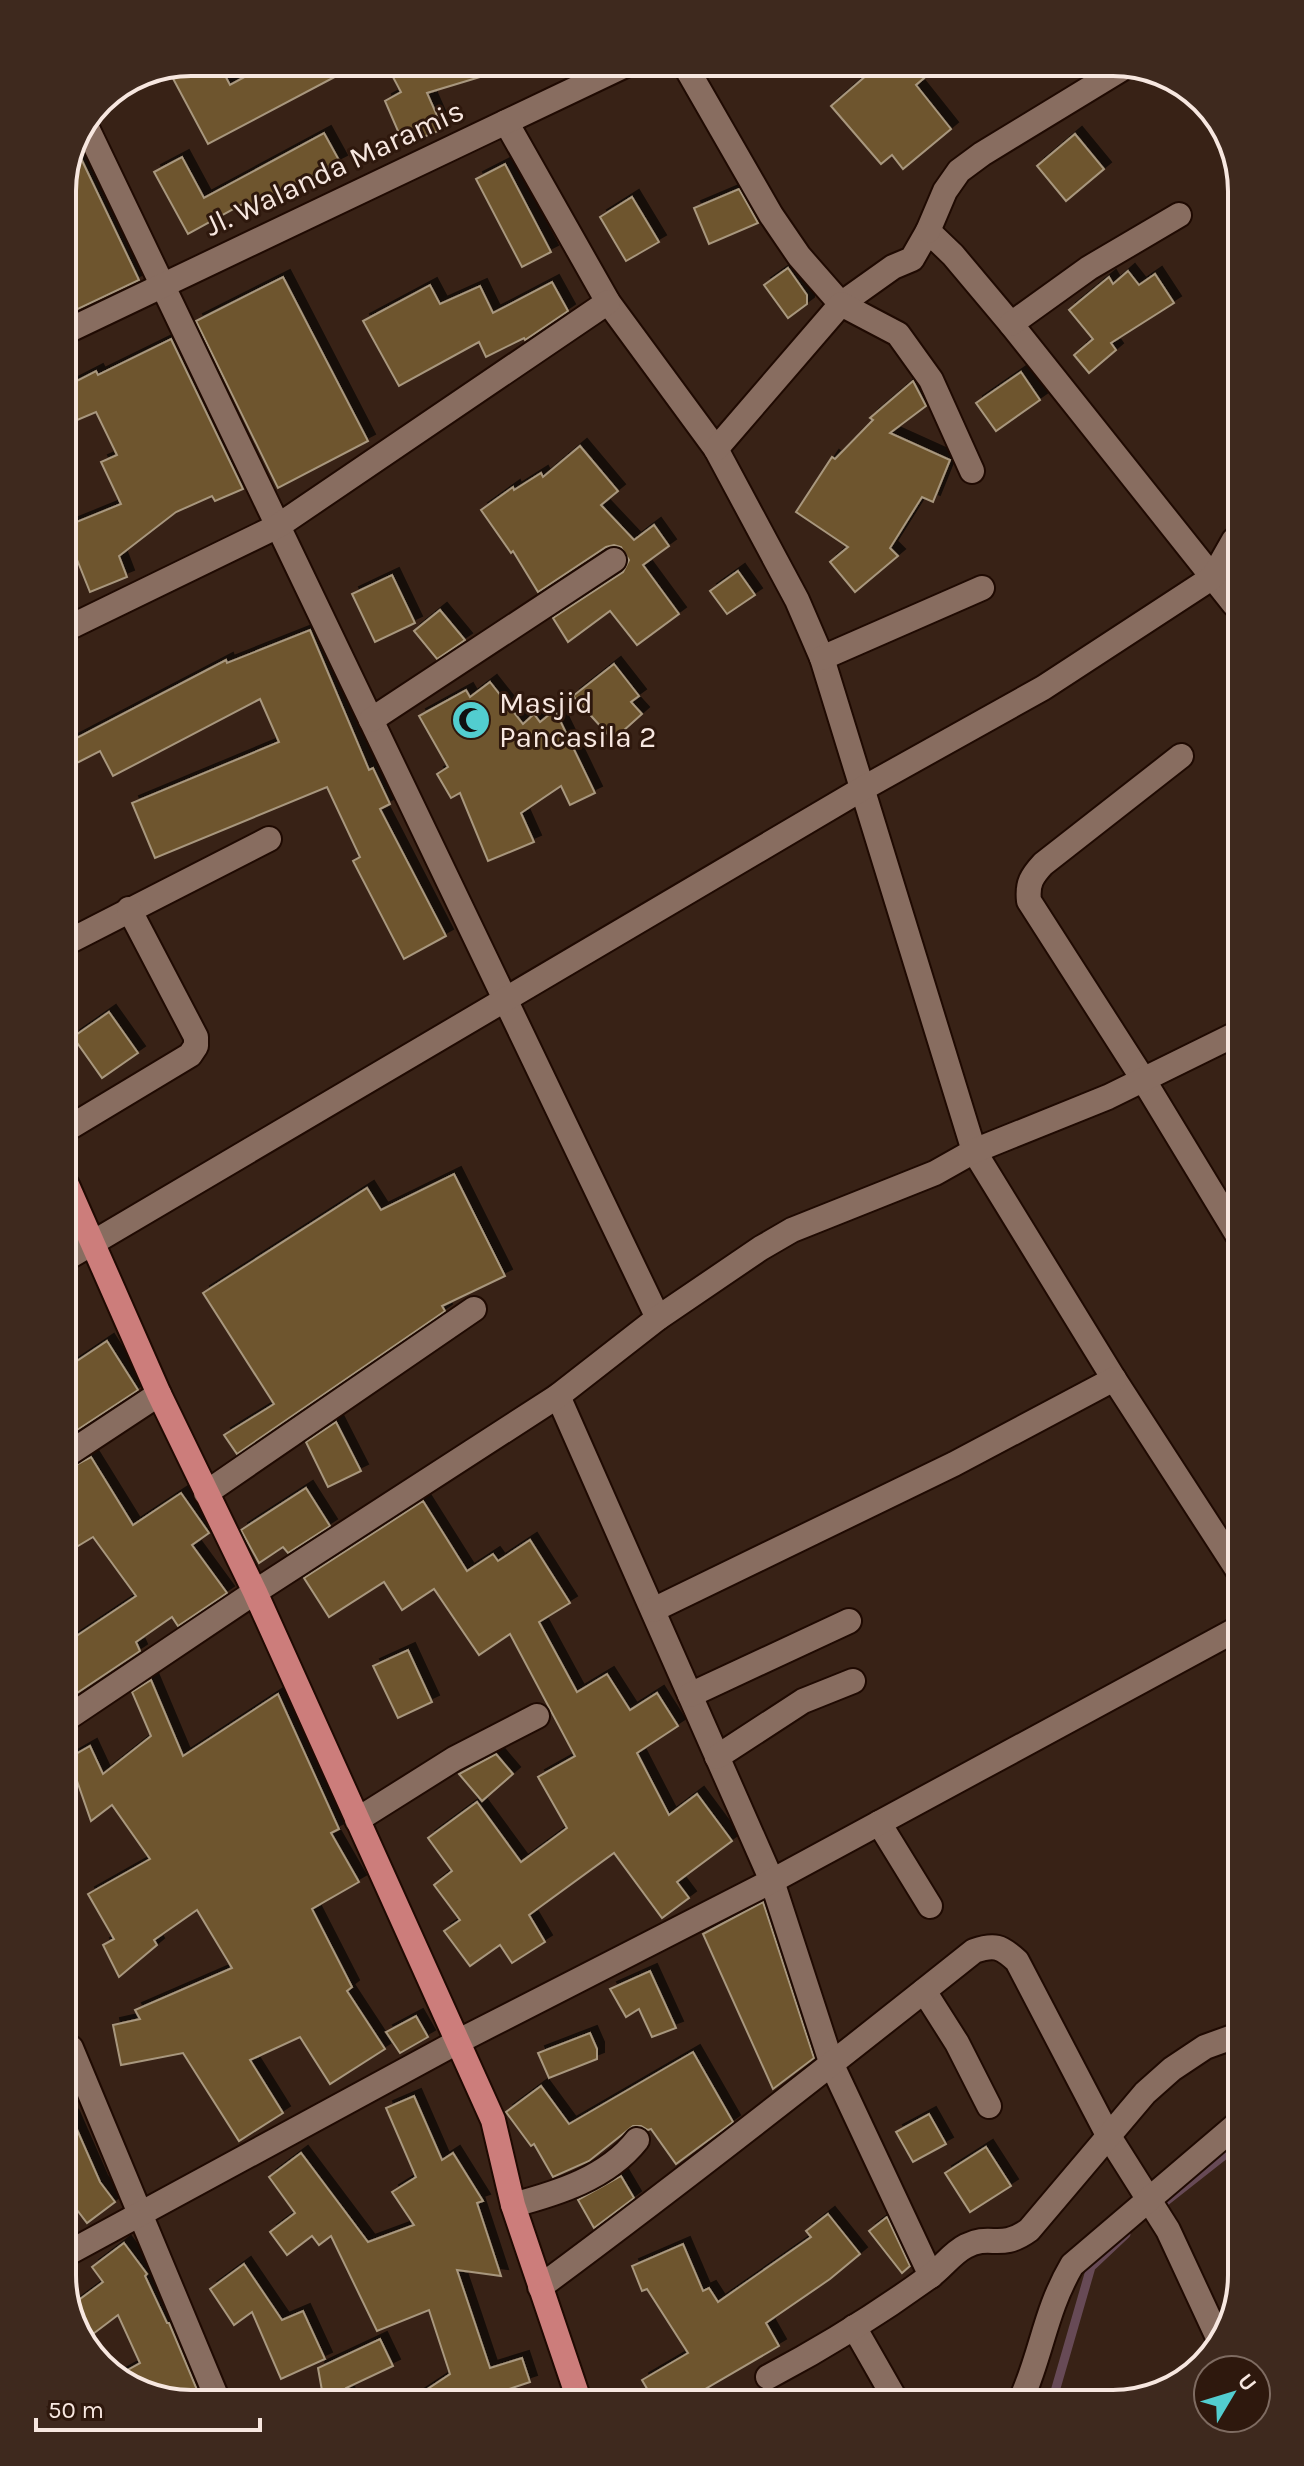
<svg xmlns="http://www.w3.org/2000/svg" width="1304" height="2466" viewBox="0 0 1304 2466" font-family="Karla,sans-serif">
<defs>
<filter id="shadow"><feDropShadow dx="7" dy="-7" stdDeviation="0" flood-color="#0009"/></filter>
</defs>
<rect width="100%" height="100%" fill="#382216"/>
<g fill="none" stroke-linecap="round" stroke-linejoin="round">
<g stroke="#674a56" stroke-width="9">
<polyline points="1156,2209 1241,2142"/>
<polyline points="1054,2395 1091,2267 1126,2234"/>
</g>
</g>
<g fill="#6e552d" stroke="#a8977e" stroke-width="2" filter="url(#shadow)">
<polygon points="191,62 218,62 230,85 272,62 363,62 208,144 169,71"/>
<polygon points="385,62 509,62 510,68 427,93 443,129 404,145 385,101 401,92"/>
<polygon points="882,62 943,62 916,85 951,129 903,169 892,155 881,164 831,106"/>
<polygon points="324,133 340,162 286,190 288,194 252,213 246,202 188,234 154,172 182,157 204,198"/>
<polygon points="1075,134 1104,169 1066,201 1037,166"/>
<polygon points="77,150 139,280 63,316 62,183"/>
<polygon points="505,164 551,252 522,267 476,179"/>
<polygon points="739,189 758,223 709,244 694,208"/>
<polygon points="632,197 659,242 626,261 600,217"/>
<polygon points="788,268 807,295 807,304 788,318 764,285"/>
<polygon points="1128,271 1139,285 1155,274 1174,303 1111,343 1116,350 1089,373 1074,355 1093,339 1069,310 1109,277 1113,284"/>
<polygon points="283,277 368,441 278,488 196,321"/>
<polygon points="552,282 568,311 525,340 524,338 486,357 479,342 399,386 363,321 430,285 440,304 480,286 493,313"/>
<polygon points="171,339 243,489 215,501 212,496 176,512 119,556 127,577 90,592 64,527 121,504 101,462 117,455 96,412 63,426 63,388 96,371 98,375"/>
<polygon points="1021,372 1040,400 996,431 976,403"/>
<polygon points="913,381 926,406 890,433 950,460 933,502 922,497 890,548 898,556 855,592 830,562 848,547 796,512 832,457 835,459 873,420 870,418"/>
<polygon points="580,446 618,491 601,505 634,540 654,525 669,546 643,565 679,614 637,645 610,611 568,642 553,618 623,572 629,560 621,547 614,545 606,547 538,592 513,551 511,553 481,510 513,487 514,490 541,473 543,477"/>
<polygon points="738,571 755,595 727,614 710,591"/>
<polygon points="392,575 415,623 375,642 352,594"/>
<polygon points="440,610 465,640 437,659 414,631"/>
<polygon points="310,630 369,770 373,768 390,804 380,809 446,936 404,959 353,861 360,857 327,787 155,858 132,803 279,742 260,699 113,776 100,751 65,769 65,744 226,660 227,663"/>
<polygon points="614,664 639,696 631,702 642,714 613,740 573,696"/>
<polygon points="490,682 523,724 534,714 540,722 555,710 595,793 570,805 561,786 521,813 534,842 488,861 460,793 451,798 437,774 448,767 419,716 466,690 470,697"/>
<polygon points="109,1012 138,1053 102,1078 73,1037"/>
<polygon points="454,1174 505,1276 442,1306 445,1311 237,1454 224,1435 274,1404 203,1293 367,1188 381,1210"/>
<polygon points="107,1341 138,1390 68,1436 68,1367"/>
<polygon points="336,1422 361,1471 328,1487 306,1442"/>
<polygon points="91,1457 133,1525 181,1493 209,1533 192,1545 227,1593 178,1626 172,1617 136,1642 140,1651 77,1693 69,1679 69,1641 136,1596 93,1537 68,1552 68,1469"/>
<polygon points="306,1488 330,1526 288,1553 283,1547 259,1563 241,1530"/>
<polygon points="423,1501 467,1571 493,1554 498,1561 530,1540 570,1603 539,1622 577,1692 607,1674 630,1710 657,1693 678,1726 637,1753 669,1815 697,1794 732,1841 677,1882 689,1898 662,1918 614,1853 529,1915 545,1942 512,1963 500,1945 470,1966 444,1931 460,1920 434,1885 452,1871 428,1838 477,1802 521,1862 567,1828 538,1777 575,1756 510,1634 479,1655 434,1589 402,1610 384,1582 329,1617 304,1578"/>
<polygon points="408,1650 432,1702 398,1718 373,1666"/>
<polygon points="151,1680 183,1756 278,1694 339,1829 331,1833 359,1882 312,1909 352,1987 347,1991 385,2049 330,2084 300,2037 250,2060 283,2113 239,2141 183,2053 121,2065 113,2025 140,2019 135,2010 232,1968 197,1910 154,1940 157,1945 119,1977 103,1945 114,1939 88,1894 150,1859 112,1805 91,1821 69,1758 90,1746 103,1774 151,1736 132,1692"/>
<polygon points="496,1754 513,1774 482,1801 459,1774"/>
<polygon points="763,1902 814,2058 773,2089 703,1934"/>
<polygon points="650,1971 676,2028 652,2037 639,2009 626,2017 610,1989"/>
<polygon points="416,2016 428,2037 400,2053 386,2032"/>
<polygon points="590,2033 597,2049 597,2059 549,2078 538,2053"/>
<polygon points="693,2052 733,2122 676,2164 651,2129 648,2130 641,2126 633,2126 589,2161 553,2177 534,2144 531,2146 506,2112 541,2086 569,2124"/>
<polygon points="414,2096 442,2160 453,2153 483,2201 477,2203 501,2276 457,2270 490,2368 522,2358 530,2382 473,2401 408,2402 450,2374 429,2310 377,2331 331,2236 319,2245 312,2236 287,2255 270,2232 295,2213 269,2177 301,2153 368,2242 414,2225 392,2192 416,2177 386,2108"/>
<polygon points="929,2114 946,2144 913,2162 896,2132"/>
<polygon points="71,2116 100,2182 115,2202 87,2223 71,2202"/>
<polygon points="986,2147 1011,2186 970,2212 945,2173"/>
<polygon points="621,2176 634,2198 594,2228 578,2200"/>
<polygon points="828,2214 860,2254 830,2279 766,2323 779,2346 688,2399 653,2399 642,2380 688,2353 647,2289 642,2291 632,2266 683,2244 703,2291 709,2288 718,2302 811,2237 806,2231"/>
<polygon points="887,2217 910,2266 902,2273 869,2231"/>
<polygon points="124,2243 147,2274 145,2276 167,2323 169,2323 203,2404 183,2404 119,2382 115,2377 140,2363 118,2315 85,2340 72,2325 72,2305 103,2282 92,2267"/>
<polygon points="244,2264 282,2320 303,2311 325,2359 281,2379 252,2312 234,2325 210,2289"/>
<polygon points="380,2339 393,2366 346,2388 349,2402 324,2402 318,2368"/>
</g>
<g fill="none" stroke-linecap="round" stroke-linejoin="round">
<defs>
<g id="minor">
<polyline points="683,62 771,215 799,256 841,304 893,267 912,259 928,231 953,255 1011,324 1234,604"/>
<polyline points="506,122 608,302 716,449 797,600 822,658 974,1151 1114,1379 1239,1572"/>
<polyline points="87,128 658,1318"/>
<polyline points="928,231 945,191 959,171 982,154 1128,65"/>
<polyline points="1011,324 1089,268 1179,215"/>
<polyline points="63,333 632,62"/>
<polyline points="716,449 841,304 898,334 931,380 972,471"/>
<polyline points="64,630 278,526 608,302"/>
<polyline points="822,658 982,588"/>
<polyline points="371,720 614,560"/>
<path d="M1181,756l-138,108c-11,12 -16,19 -14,37l114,178 94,155"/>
<polyline points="66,943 269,839"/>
<polyline points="67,1129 190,1055 196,1046 196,1037 129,909"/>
<polyline points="67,1258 862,789 1043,688 1213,577 1234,540"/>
<polyline points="558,1396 772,1881 832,2065 931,2276"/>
<polyline points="68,1454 159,1394"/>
<polyline points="206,1493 474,1309"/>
<polyline points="653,1610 954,1464 1114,1379"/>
<polyline points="690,1695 849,1621"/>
<polyline points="69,1717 255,1592 558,1396 658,1318 761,1248 792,1230 935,1173 974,1151 1108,1097 1236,1034"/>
<polyline points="717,1757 803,1701 853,1681"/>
<polyline points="357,1820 454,1759 537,1716"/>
<polyline points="879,1823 930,1906"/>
<polyline points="924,1991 957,2043 989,2106"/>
<polyline points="71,2048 219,2403"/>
<path d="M513,2205c45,-12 94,-27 124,-65"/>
<polyline points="72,2251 459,2041 772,1881 1239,1628"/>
<path d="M540,2287c147,-109 291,-222 434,-336 20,-7 27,-5 43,10l91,174 60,95 53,114"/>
<polyline points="854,2327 894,2397"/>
<path d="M768,2377c55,-29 110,-63 161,-100 13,-9 23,-24 37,-31 25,-13 34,5 63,-16l116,-137 27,-24 33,-22 36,-13"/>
<path d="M1023,2395c19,-44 23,-86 49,-130l169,-144"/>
</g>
<polyline id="major" points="67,1185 159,1394 255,1592 493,2120 513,2205 579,2400"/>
</defs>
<use href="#minor" stroke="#1f0a02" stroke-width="28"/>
<use href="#major" stroke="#1f0a02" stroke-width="28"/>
<use href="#minor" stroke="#886d60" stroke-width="24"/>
<use href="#major" stroke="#cc7d7b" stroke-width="24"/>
</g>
<defs>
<symbol id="mosque-disc" viewBox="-11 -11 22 22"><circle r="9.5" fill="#52cdcf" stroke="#2e180d"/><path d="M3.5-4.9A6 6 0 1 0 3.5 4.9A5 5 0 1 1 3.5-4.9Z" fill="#111"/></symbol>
</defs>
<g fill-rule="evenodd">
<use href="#mosque-disc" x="449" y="698" width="44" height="44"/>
</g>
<g text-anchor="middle" stroke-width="6" stroke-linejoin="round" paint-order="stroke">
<g font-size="30" fill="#f7e7e0" stroke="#2e180d">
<text transform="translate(334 168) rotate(-25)" y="10">Jl. Walanda Maramis</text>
</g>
<g font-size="30" fill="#f7e7e0" stroke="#2e180d" text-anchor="start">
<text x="499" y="713">Masjid<tspan x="499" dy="34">Pancasila 2</tspan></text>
</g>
</g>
<path d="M0 0H1304V2466H0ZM191 76H1113A115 115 0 0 1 1228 191V2275A115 115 0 0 1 1113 2390H191A115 115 0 0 1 76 2275V191A115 115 0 0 1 191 76Z" fill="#3e291e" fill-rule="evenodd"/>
<path fill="none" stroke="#f7e7e0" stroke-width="4" d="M191 76H1113A115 115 0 0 1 1228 191V2275A115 115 0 0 1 1113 2390H191A115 115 0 0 1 76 2275V191A115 115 0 0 1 191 76Z"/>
<g transform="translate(1232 2394) rotate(52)"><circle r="38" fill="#2e180d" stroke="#7e6b61" stroke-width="2"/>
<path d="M0-6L14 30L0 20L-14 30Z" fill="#52cdcf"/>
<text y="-12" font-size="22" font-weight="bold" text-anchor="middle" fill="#f7e7e0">U</text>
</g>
<path d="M36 2418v12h224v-12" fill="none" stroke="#f7e7e0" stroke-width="4"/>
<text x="48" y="2418" font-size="24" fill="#f7e7e0" stroke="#2e180d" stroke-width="6" paint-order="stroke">50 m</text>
</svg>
